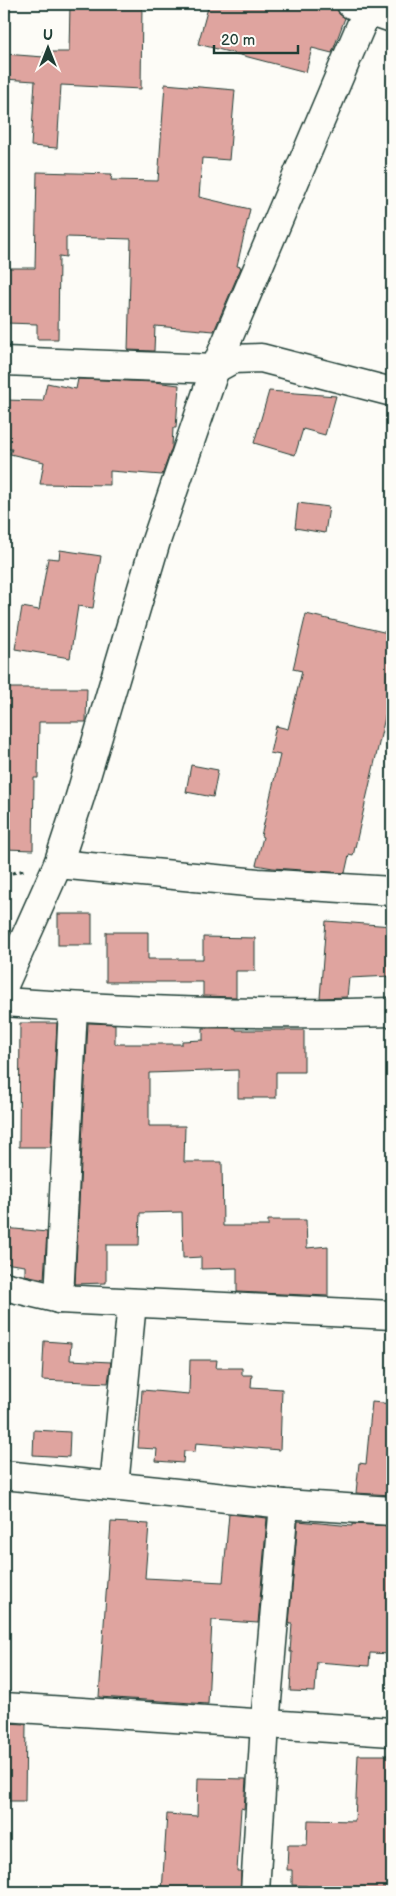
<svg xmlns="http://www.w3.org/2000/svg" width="396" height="1896" viewBox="0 0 396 1896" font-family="'Balsamiq Sans',sans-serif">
<rect width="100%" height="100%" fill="#fdfcf7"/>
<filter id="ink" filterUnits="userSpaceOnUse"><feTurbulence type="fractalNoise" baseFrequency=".02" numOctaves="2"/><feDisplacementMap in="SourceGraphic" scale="10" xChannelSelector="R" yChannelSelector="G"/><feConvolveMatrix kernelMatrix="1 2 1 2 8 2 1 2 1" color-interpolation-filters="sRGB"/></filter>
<g filter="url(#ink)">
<g fill="#dfa49f" stroke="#1f3d34">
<polygon points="70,4 142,4 141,89 61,85 57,148 31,146 35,81 4,79 4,54 44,57 44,52 69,52"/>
<polygon points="209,4 336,4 339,14 345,18 332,53 312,48 306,72 198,44"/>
<polygon points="165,84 235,90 229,160 202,158 199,197 250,209 237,266 241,267 240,270 214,331 155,326 154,351 128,350 131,239 66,237 66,257 59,256 58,339 37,339 37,324 6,323 7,268 35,268 37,172 112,174 111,180 158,181"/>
<polygon points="78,379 154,382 179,385 176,428 173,428 172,447 162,475 110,471 110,485 40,484 44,462 10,454 12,449 4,449 4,400 43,401 47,383 76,389"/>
<polygon points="269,391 336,396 325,435 303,429 295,455 254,443"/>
<polygon points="298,503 329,507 325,533 295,528"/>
<polygon points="60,550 101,556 93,608 78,606 70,658 15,649 22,607 39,610 48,558 59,559"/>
<polygon points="306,614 392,634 392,687 353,856 349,855 345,873 273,868 256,865 263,837 261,836 280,755 270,753 276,726 288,729 302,671 293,669"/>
<polygon points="4,688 87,688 86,722 39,722 38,778 34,778 33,850 5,849 6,778 4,778"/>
<polygon points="191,765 218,770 213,797 186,792"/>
<rect x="58" y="914" width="34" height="31"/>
<polygon points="326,921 392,926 392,976 349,978 347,997 320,998"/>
<polygon points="106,932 148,932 148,959 203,959 203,937 255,938 255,971 236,971 236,997 203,996 203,982 106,982"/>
<polygon points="20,1023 57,1023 51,1147 19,1147"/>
<polygon points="88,1023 115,1024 115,1044 182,1044 182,1041 203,1040 203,1028 236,1028 236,1030 304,1030 304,1072 276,1072 276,1098 238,1098 238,1070 149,1073 149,1126 185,1126 184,1162 222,1162 223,1226 268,1226 268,1220 306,1220 307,1248 328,1246 328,1296 237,1292 237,1268 201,1269 201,1257 183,1258 182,1212 140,1213 139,1245 106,1245 106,1283 75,1284"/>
<polygon points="4,1228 47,1232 44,1279 25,1275 25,1266 4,1263"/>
<polygon points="44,1341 71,1343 70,1360 111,1362 108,1383 42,1380"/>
<polygon points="190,1360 217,1360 216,1368 242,1368 242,1375 252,1375 251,1387 282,1389 280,1450 196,1443 195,1452 184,1451 183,1463 156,1461 157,1449 138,1448 142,1390 189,1394"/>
<polygon points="372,1402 392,1404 392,1495 356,1493 359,1463 366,1464"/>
<polygon points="34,1430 70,1432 69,1457 33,1455"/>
<polygon points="229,1514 267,1518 258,1623 212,1620 208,1704 99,1697 111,1522 149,1524 145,1578 223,1582"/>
<polygon points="298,1521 352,1526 352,1524 392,1526 392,1654 370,1653 369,1666 317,1662 315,1692 290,1691 292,1652 290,1652 292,1624 289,1624"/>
<polygon points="4,1723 26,1724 25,1801 4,1801"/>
<polygon points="358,1755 392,1755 392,1892 306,1892 307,1886 292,1885 292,1870 287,1870 288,1845 307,1845 308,1820 355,1821"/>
<polygon points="198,1778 246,1779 244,1809 241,1808 237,1871 241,1871 240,1892 162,1892 167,1814 197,1816"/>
</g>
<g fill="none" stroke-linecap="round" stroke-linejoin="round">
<defs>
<g id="minor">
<polyline points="351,4 392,18"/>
<polyline points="4,361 215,369 233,359 261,358 392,392"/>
<polyline points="58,864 258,883 392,891"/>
<path d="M4,1002c129,9 259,14 388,10"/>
<polyline points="4,1286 59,1299 392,1315"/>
<polyline points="59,1299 73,1007"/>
<polyline points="4,1475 284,1504 392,1511"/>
<polyline points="114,1486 132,1303"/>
<polyline points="4,1707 392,1732"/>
<polyline points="255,1892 265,1724 284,1504"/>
</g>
<polyline id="tertiary" points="4,985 58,864 79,800 156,541 215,369 370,4"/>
</defs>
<use href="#minor" stroke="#1f3d34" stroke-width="31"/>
<use href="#tertiary" stroke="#1f3d34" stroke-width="31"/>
<polyline stroke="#1f3d34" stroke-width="3" stroke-dasharray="4 4" stroke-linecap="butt" points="4,875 25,870"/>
<use href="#minor" stroke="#fdfcf7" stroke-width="28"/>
<use href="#tertiary" stroke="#fdfcf7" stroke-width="28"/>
</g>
</g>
<rect width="396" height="1896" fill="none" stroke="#fdfcf7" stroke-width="20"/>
<rect x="10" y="10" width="376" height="1876" fill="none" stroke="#1f3d34" stroke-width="2" filter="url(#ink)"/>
<g transform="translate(48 48)" stroke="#fdfcf7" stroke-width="4" paint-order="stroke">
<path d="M0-4L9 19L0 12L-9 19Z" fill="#1f3d34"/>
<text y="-8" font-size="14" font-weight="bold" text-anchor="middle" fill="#1f3d34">U</text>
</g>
<path d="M214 45v8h84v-8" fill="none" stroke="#1f3d34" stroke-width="2.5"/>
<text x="221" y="45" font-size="15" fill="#1f3d34" stroke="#fdfcf7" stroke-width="4" paint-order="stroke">20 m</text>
</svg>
